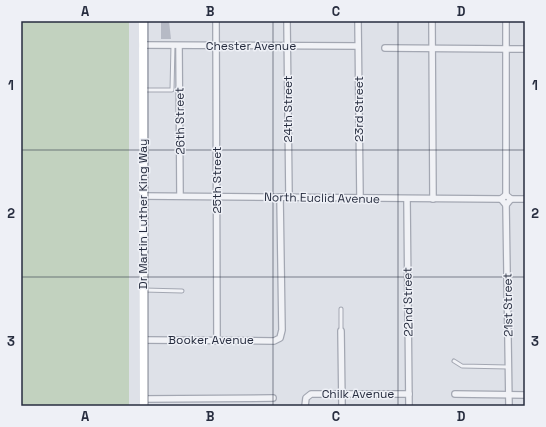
<svg xmlns="http://www.w3.org/2000/svg" width="546" height="427" viewBox="0 0 546 427" font-family="'Space Grotesk',sans-serif">
<rect width="100%" height="100%" fill="#dee1e8"/>
<rect fill="#c2d2bf" x="21" y="21" width="108" height="385"/>
<polygon fill="#b6bac5" points="161,21 169,21 171,39 161,39"/>
<g fill="none" stroke-linecap="round" stroke-linejoin="round">
<defs>
<g id="lane">
<polyline points="145,90 172,90 173,45"/>
<polyline points="144,290 182,291"/>
<polyline points="341,331 341,309"/>
<polyline points="454,361 462,366 508,367"/>
</g>
<g id="street">
<polyline points="216,21 217,340"/>
<polyline points="287,21 289,197"/>
<polyline points="358,21 360,198"/>
<polyline points="432,21 433,199"/>
<polyline points="506,21 506,195"/>
<polyline points="143,45 358,46"/>
<polyline points="179,46 180,196"/>
<polyline points="385,48 525,49"/>
<polygon points="506,195 511,199 506,205 501,199"/>
<polyline points="143,196 501,199"/>
<polyline points="407,199 409,406"/>
<polyline points="511,199 525,199"/>
<polyline points="506,205 509,406"/>
<polyline points="341,331 342,406"/>
<polyline points="144,340 274,341 280,338 282,330 280,197"/>
<polyline points="455,394 525,395"/>
<polyline points="144,399 273,398"/>
<polyline points="305,406 306,398 311,394 409,394"/>
</g>
</defs>
<use href="#lane" stroke="#a3a7b2" stroke-width="5"/>
<use href="#street" stroke="#a3a7b2" stroke-width="8"/>
<use href="#lane" stroke="#f1f2f6" stroke-width="3"/>
<use href="#street" stroke="#f1f2f6" stroke-width="5.5"/>
<polyline stroke="#fff" stroke-width="8" points="143,21 144,406"/>
</g>
<path fill="none" stroke="#272d3f" stroke-width="1" stroke-opacity="0.55" d="M148,21v385M273,21v385M398,21v385M21,150h504M21,277h504"/>
<g text-anchor="middle" stroke-width="3" stroke-linejoin="round" paint-order="stroke">
<g font-size="12" fill="#272d3f" stroke="#eef0f6">
<text x="251" y="50">Chester Avenue</text>
<text transform="translate(288 109) rotate(-90)" y="4">24th Street</text>
<text transform="translate(359 109) rotate(-90)" y="4">23rd Street</text>
<text transform="translate(180 121) rotate(-91)" y="4">26th Street</text>
<text transform="translate(217 180) rotate(-90)" y="4">25th Street</text>
<text transform="translate(322 198) rotate(1)" y="4">North Euclid Avenue</text>
<text transform="translate(143 214) rotate(-90)" y="4">Dr Martin Luther King Way</text>
<text transform="translate(408 302) rotate(-91)" y="4">22nd Street</text>
<text transform="translate(508 305) rotate(-91)" y="4">21st Street</text>
<text x="211" y="344">Booker Avenue</text>
<text x="358" y="398">Chilk Avenue</text>
</g>
</g>
<rect width="546" height="427" fill="none" stroke="#eef0f6" stroke-width="44"/>
<rect x="22" y="22" width="502" height="383" fill="none" stroke="#272d3f" stroke-width="1.5"/>
<g font-size="13" text-anchor="middle" font-weight="bold" fill="#272d3f">
<text x="85" y="16">A</text>
<text x="210" y="16">B</text>
<text x="336" y="16">C</text>
<text x="461" y="16">D</text>
<text x="11" y="90">1</text>
<text x="535" y="90">1</text>
<text x="11" y="218">2</text>
<text x="535" y="218">2</text>
<text x="11" y="346">3</text>
<text x="535" y="346">3</text>
<text x="85" y="421">A</text>
<text x="210" y="421">B</text>
<text x="336" y="421">C</text>
<text x="461" y="421">D</text>
</g>
</svg>
